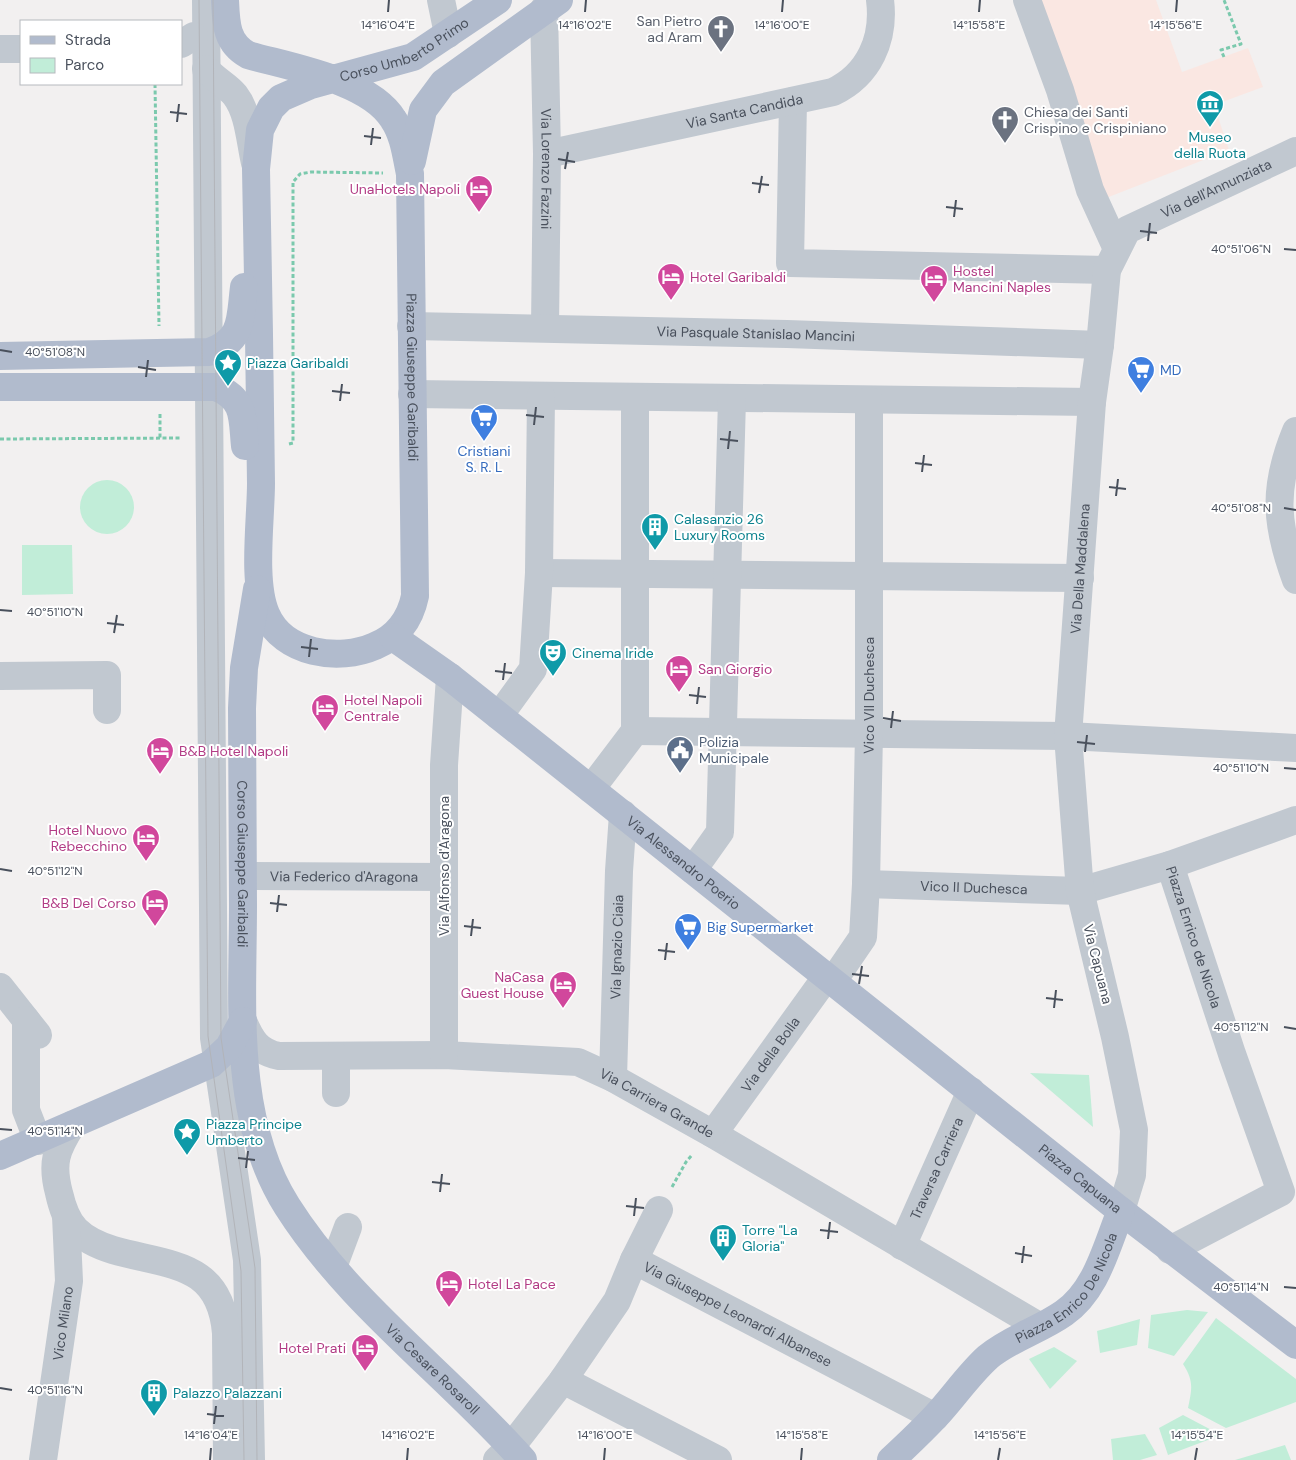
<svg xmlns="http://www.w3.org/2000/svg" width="1296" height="1460" viewBox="0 0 1296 1460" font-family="'DM Sans',sans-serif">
<rect width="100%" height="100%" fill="#f2f0f0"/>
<polygon fill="#fae7e2" points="1037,0 1156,0 1182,72 1248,48 1263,87 1214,105 1229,150 1101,200"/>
<g fill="#c1edd8">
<circle cx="107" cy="507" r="27"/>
<polygon points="22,545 72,545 73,594 22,595"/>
<polygon points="1030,1073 1089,1075 1093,1127"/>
<polygon points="1187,1310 1208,1312 1174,1356 1148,1348 1151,1315"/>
<path d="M1216,1318l80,61v23l-70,26 -38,-20c4,-19 6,-27 -5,-44z"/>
<polygon points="1140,1319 1137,1345 1100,1353 1097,1331"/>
<polygon points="1054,1347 1077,1361 1050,1389 1029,1359"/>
<polygon points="1183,1415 1221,1435 1168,1455 1159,1428"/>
<polygon points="1145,1434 1157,1455 1140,1460 1113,1460 1111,1439"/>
<polygon points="1285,1445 1291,1460 1235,1460"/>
</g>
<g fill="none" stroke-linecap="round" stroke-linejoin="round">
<g stroke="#7bc9ad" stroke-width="3" stroke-dasharray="4 2.5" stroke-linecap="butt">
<polyline points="1224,57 1221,50 1241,44 1224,0"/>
<polyline points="155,84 159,326"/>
<polyline points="160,414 160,438"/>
<polyline points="0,439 181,438"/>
<polyline points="289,444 293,443 293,182 300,174 311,172 383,173"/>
<polyline points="672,1187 686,1162 692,1155"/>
</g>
<g stroke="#c1c8d0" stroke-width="28">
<polyline points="206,0 214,1038 247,1260 251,1460"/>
<polyline points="441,0 448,34"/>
<polyline points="1027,0 1060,90 1090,190 1117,249"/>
<path id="s1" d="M544,9l3,145 -2,174"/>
<polyline points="181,44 194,36"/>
<polyline points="0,49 21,49"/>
<path d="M206,69c9,11 21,16 29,26 14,18 15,47 20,68"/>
<polyline points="793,101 790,263 1107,270"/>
<path id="s2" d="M547,154l286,-62c36,-17 52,-53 47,-92"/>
<path id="s3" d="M411,326l376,8 313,11"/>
<polyline points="412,394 1092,402"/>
<path d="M1296,431c-23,56 -21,92 0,149"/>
<polyline points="539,573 1080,578"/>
<polyline points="0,676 107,675 107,710"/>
<polyline points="499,716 533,669 539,573 541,396"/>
<polyline points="635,731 1068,736 1296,748"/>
<polyline points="591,789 635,731 635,397"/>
<path id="s4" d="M1170,865l62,189 49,138 -111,58"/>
<polyline points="693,870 720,832 732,399"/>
<path id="s5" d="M243,876l201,1"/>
<path id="s6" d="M866,884l214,7 90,-26 126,-45"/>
<path id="s7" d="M833,981l30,-44 3,-53 3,-151v-332"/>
<polyline points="0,987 38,1035"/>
<polyline points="26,1020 26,1110 38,1141"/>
<path id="s8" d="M243,1021c8,19 15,31 36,35l165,-1 134,7 35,16 100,56 326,192"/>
<polyline points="444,1055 444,765 450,677"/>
<polyline points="336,1057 336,1093"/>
<path id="s9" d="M613,1078l6,-207 4,-57"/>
<path d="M72,1125c-16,25 -21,38 -13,68 3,13 7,27 17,37 10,10 24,16 37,20 55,16 107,11 113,83l1,127"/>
<path id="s10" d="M713,1134l114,-158"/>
<path id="s11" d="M1121,1211l11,-36 2,-45 -19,-93 -35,-146 -12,-155 24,-334 8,-57 7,-75 20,-40 169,-79"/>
<path id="s12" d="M902,1246l69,-155"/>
<polyline points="634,1260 659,1210"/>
<polyline points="333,1267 348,1227"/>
<polyline points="563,1380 718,1460"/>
<path id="s13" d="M43,1460l26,-179 -3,-65"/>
<path id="s14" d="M497,1460l14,-13 52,-67 54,-79 17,-41 301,157"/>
</g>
<g stroke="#b1bbcd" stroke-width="28">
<path id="s15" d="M225,0c1,23 1,43 23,55 42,12 121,25 145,64 11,16 13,36 17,55l5,422c-5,24 -18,41 -40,50 -36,16 -92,8 -109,-32 -14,-32 -5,-95 -5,-131 -1,-105 -3,-209 -5,-314l4,-39 11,-22 10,-10 30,-13 102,-28 85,-57"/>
<polyline points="412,161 423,110 443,83 559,0"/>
<path d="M0,356l209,-4c35,-11 31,-35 35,-65"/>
<path d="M0,387h216c30,13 26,31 29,59"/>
<path id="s16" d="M257,589l-13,79 -2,40c0,66 1,131 1,197 0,99 -11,214 44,301 62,98 160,168 236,254"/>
<path id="s17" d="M393,637l57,40 671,534 175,134"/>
<polyline points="0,1156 211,1064 229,1047 243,1021"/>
<path id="s18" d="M891,1460c15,-14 30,-28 44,-43 18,-19 33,-42 53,-60 23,-19 52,-27 76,-44 33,-23 42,-66 57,-102"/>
</g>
<g stroke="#b2b4b9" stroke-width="1">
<polyline points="199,0 208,1036 241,1271 244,1460"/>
<polyline points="213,0 221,1038 255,1268 257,1460"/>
</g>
</g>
<path fill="none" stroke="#49505c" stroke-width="2" d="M388,12l1,-12M585,12l1,-12M782,12l1,-12M979,12l1,-12M1176,12l1,-12M170,112l17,2M177,122l2,-18M364,136l17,2M371,145l2,-17M558,159l17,3M565,169l3,-17M752,183l17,2M759,193l3,-17M946,207l17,2M954,217l2,-17M1140,231l17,2M1148,241l2,-18M1284,249l12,1M0,350l12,2M138,367l18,3M146,377l2,-17M332,391l18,2M340,401l2,-17M526,415l18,2M534,425l2,-18M720,439l18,2M728,449l2,-18M915,463l17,2M922,472l2,-17M1109,487l17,2M1116,496l2,-17M1284,508l12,2M0,610l12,1M107,623l17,2M114,633l3,-18M301,647l17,2M309,657l2,-18M495,671l17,2M503,680l2,-17M689,695l17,2M697,704l2,-17M883,718l18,3M891,728l2,-17M1077,742l18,2M1085,752l2,-17M1284,768l12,1M0,869l12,2M270,903l17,2M277,912l2,-17M464,926l17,2M471,936l2,-17M658,950l17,2M665,960l2,-17M852,974l17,2M859,984l3,-18M1046,998l17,2M1054,1008l2,-18M1284,1027l12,2M0,1129l12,1M238,1158l17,2M246,1168l2,-17M432,1182l18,2M440,1192l2,-18M626,1206l18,2M634,1216l2,-18M820,1230l18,2M828,1239l2,-17M1015,1253l17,3M1022,1263l2,-17M1284,1287l12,1M0,1388l12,2M207,1414l17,2M214,1424l2,-18M210,1460l1,-12M407,1460l1,-12M604,1460l1,-12M801,1460l1,-12M998,1460l2,-12M1195,1460l2,-12"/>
<defs>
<symbol id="church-pin" viewBox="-11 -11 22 30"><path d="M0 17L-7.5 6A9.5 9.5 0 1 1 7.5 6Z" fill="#6b7280" stroke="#fff"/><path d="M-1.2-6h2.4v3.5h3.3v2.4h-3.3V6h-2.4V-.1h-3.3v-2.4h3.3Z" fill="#fff"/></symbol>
<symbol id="museum-pin" viewBox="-11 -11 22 30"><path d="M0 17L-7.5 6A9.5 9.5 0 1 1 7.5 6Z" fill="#0f9aa8" stroke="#fff"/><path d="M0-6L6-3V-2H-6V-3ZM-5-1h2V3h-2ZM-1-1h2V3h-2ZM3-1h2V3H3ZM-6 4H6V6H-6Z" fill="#fff"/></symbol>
<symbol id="hotel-pin" viewBox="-11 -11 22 30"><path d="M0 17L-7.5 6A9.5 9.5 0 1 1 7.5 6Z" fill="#d1479c" stroke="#fff"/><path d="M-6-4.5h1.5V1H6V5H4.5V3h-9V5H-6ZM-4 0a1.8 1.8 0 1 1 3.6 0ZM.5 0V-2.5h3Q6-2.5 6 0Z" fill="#fff"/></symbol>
<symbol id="sight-pin" viewBox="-11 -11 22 30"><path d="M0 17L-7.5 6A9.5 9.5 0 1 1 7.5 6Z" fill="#0f9aa8" stroke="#fff"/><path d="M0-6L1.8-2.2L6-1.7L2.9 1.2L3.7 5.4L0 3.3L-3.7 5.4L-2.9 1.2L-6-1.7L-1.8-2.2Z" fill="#fff"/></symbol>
<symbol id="supermarket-pin" viewBox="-11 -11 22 30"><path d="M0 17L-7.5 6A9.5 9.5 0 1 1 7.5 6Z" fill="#3f7fe0" stroke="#fff"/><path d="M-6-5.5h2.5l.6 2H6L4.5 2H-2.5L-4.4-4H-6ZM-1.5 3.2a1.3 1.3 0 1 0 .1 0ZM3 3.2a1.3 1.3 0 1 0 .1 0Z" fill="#fff"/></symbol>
<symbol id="building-pin" viewBox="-11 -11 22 30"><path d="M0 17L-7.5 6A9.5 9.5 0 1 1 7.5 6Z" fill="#0f9aa8" stroke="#fff"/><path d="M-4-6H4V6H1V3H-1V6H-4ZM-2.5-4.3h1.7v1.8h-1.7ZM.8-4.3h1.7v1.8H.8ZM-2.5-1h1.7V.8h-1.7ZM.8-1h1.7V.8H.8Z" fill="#fff"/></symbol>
<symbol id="theatre-pin" viewBox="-11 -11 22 30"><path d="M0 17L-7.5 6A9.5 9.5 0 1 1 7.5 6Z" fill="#0f9aa8" stroke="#fff"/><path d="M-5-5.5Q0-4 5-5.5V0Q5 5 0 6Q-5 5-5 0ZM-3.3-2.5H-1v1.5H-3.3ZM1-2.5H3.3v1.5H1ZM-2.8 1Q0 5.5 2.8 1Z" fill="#fff"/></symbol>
<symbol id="civic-pin" viewBox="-11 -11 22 30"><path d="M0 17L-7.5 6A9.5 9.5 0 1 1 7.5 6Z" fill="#5c6f8a" stroke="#fff"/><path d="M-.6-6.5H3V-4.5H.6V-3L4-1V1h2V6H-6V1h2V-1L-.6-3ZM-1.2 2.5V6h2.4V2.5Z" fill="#fff"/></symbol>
</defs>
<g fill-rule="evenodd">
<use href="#church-pin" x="705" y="13" width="32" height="43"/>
<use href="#museum-pin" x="1194" y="88" width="32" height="43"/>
<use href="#church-pin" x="989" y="104" width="32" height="43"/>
<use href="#hotel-pin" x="463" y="173" width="32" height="43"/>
<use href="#hotel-pin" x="655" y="261" width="32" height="43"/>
<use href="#hotel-pin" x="918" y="263" width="32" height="43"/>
<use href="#sight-pin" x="212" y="347" width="32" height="43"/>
<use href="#supermarket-pin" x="1125" y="354" width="32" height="43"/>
<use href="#supermarket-pin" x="468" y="402" width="32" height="43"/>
<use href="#building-pin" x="639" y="511" width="32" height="43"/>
<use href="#theatre-pin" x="537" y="637" width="32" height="43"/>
<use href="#hotel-pin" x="663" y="653" width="32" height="43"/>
<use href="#hotel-pin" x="309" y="692" width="32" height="43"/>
<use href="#civic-pin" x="664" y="734" width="32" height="43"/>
<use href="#hotel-pin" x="144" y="735" width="32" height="43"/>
<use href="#hotel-pin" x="130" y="822" width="32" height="43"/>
<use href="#hotel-pin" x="139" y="887" width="32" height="43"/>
<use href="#supermarket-pin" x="672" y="911" width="32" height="43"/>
<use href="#hotel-pin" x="547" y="969" width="32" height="43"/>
<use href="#sight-pin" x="171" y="1116" width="32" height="43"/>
<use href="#building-pin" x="707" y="1222" width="32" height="43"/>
<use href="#hotel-pin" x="433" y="1268" width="32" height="43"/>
<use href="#hotel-pin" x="349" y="1332" width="32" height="43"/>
<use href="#building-pin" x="138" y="1377" width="32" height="43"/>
</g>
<g text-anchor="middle" stroke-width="4" stroke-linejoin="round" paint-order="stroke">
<g font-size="14" fill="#5b616d" stroke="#fff" text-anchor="end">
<text x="702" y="26">San Pietro<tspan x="702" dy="16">ad Aram</tspan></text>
<text x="1024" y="117" text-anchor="start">Chiesa dei Santi<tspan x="1024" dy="16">Crispino e Crispiniano</tspan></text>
</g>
<g font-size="14" fill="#49505c" stroke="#fff">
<text dy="5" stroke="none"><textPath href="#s15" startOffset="1554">Corso Umberto Primo</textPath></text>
<text dy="5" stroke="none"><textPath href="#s2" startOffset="202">Via Santa Candida</textPath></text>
<text dy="5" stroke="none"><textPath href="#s1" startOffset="160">Via Lorenzo Fazzini</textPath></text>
<text dy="5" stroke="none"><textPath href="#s11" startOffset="1094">Via dell'Annunziata</textPath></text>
<text dy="5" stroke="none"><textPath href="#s3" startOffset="345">Via Pasquale Stanislao Mancini</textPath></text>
<text dy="5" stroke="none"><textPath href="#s15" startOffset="486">Piazza Giuseppe Garibaldi</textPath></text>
<text dy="5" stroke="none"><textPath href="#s11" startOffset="651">Via Della Maddalena</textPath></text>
<text dy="5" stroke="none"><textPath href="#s7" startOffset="295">Vico VII Duchesca</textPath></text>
<text dy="5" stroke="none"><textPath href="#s17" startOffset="368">Via Alessandro Poerio</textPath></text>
<text dy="5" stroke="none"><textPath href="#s16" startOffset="276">Corso Giuseppe Garibaldi</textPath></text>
<text transform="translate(444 866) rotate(-90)" y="5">Via Alfonso d'Aragona</text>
<text dy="5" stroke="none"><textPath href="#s5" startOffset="101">Via Federico d'Aragona</textPath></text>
<text dy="5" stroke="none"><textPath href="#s6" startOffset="108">Vico II Duchesca</textPath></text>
<text dy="5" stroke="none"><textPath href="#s4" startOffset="76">Piazza Enrico de Nicola</textPath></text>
<text dy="5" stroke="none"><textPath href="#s9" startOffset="131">Via Ignazio Ciaia</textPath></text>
<text transform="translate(1098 964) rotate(76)" y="5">Via Capuana</text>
<text dy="5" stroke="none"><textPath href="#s10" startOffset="98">Via della Bolla</textPath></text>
<text dy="5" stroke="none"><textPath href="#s8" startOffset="441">Via Carriera Grande</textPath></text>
<text dy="5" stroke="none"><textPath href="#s12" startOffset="85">Traversa Carriera</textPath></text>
<text dy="5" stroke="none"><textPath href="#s17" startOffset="875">Piazza Capuana</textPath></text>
<text dy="5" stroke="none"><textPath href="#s18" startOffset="250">Piazza Enrico De Nicola</textPath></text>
<text dy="5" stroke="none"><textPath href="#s14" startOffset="361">Via Giuseppe Leonardi Albanese</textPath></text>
<text dy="5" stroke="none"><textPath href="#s13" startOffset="138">Vico Milano</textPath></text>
<text dy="5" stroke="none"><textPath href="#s16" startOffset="845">Via Cesare Rosaroll</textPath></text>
</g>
<g font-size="14" fill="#0d838f" stroke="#fff" text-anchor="start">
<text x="1210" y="142" text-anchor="middle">Museo<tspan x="1210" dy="16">della Ruota</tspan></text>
<text x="247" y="368">Piazza Garibaldi</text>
<text x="674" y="524">Calasanzio 26<tspan x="674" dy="16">Luxury Rooms</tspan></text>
<text x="572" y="658">Cinema Iride</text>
<text x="206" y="1129">Piazza Principe<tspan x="206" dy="16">Umberto</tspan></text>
<text x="742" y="1235">Torre "La<tspan x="742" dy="16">Gloria"</tspan></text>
<text x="173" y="1398">Palazzo Palazzani</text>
</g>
<g font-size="14" fill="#b23c85" stroke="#fff" text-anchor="start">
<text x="460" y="194" text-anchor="end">UnaHotels Napoli</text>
<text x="953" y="276">Hostel<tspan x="953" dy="16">Mancini Naples</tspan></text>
<text x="690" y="282">Hotel Garibaldi</text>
<text x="698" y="674">San Giorgio</text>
<text x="344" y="705">Hotel Napoli<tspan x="344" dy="16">Centrale</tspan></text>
<text x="179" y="756">B&amp;B Hotel Napoli</text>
<text x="127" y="835" text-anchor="end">Hotel Nuovo<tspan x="127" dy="16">Rebecchino</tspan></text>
<text x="136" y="908" text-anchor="end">B&amp;B Del Corso</text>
<text x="544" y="982" text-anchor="end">NaCasa<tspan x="544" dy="16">Guest House</tspan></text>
<text x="468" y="1289">Hotel La Pace</text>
<text x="346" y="1353" text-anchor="end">Hotel Prati</text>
</g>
<g font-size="14" fill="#366cbe" stroke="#fff" text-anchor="start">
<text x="1160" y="375">MD</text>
<text x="484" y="456" text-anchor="middle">Cristiani<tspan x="484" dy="16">S. R. L</tspan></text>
<text x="707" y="932">Big Supermarket</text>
</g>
<g font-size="14" fill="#4e5e75" stroke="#fff" text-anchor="start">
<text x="699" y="747">Polizia<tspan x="699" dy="16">Municipale</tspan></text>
</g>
</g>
<g font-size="12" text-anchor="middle" fill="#49505c" stroke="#fff" stroke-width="4" stroke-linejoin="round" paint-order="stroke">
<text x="388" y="29">14°16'04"E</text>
<text x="585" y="29">14°16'02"E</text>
<text x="782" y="29">14°16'00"E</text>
<text x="979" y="29">14°15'58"E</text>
<text x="1176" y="29">14°15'56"E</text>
<text x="1241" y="253">40°51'06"N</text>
<text x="55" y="356">40°51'08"N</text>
<text x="1241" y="512">40°51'08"N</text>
<text x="55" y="616">40°51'10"N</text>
<text x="1241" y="772">40°51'10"N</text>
<text x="55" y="875">40°51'12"N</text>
<text x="1241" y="1031">40°51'12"N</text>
<text x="55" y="1135">40°51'14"N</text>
<text x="1241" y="1291">40°51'14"N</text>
<text x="55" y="1394">40°51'16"N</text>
<text x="211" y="1439">14°16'04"E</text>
<text x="408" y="1439">14°16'02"E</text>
<text x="605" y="1439">14°16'00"E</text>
<text x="802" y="1439">14°15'58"E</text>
<text x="1000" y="1439">14°15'56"E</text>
<text x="1197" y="1439">14°15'54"E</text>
</g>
<rect x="20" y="20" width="162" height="65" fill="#ffffff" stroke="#b6b9be"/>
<rect x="30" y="36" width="25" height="8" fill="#b1bbcd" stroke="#b6b9be"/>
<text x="65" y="45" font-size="15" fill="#49505c">Strada</text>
<rect x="30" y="58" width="25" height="15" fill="#c1edd8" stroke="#b6b9be"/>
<text x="65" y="70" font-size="15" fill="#49505c">Parco</text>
</svg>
